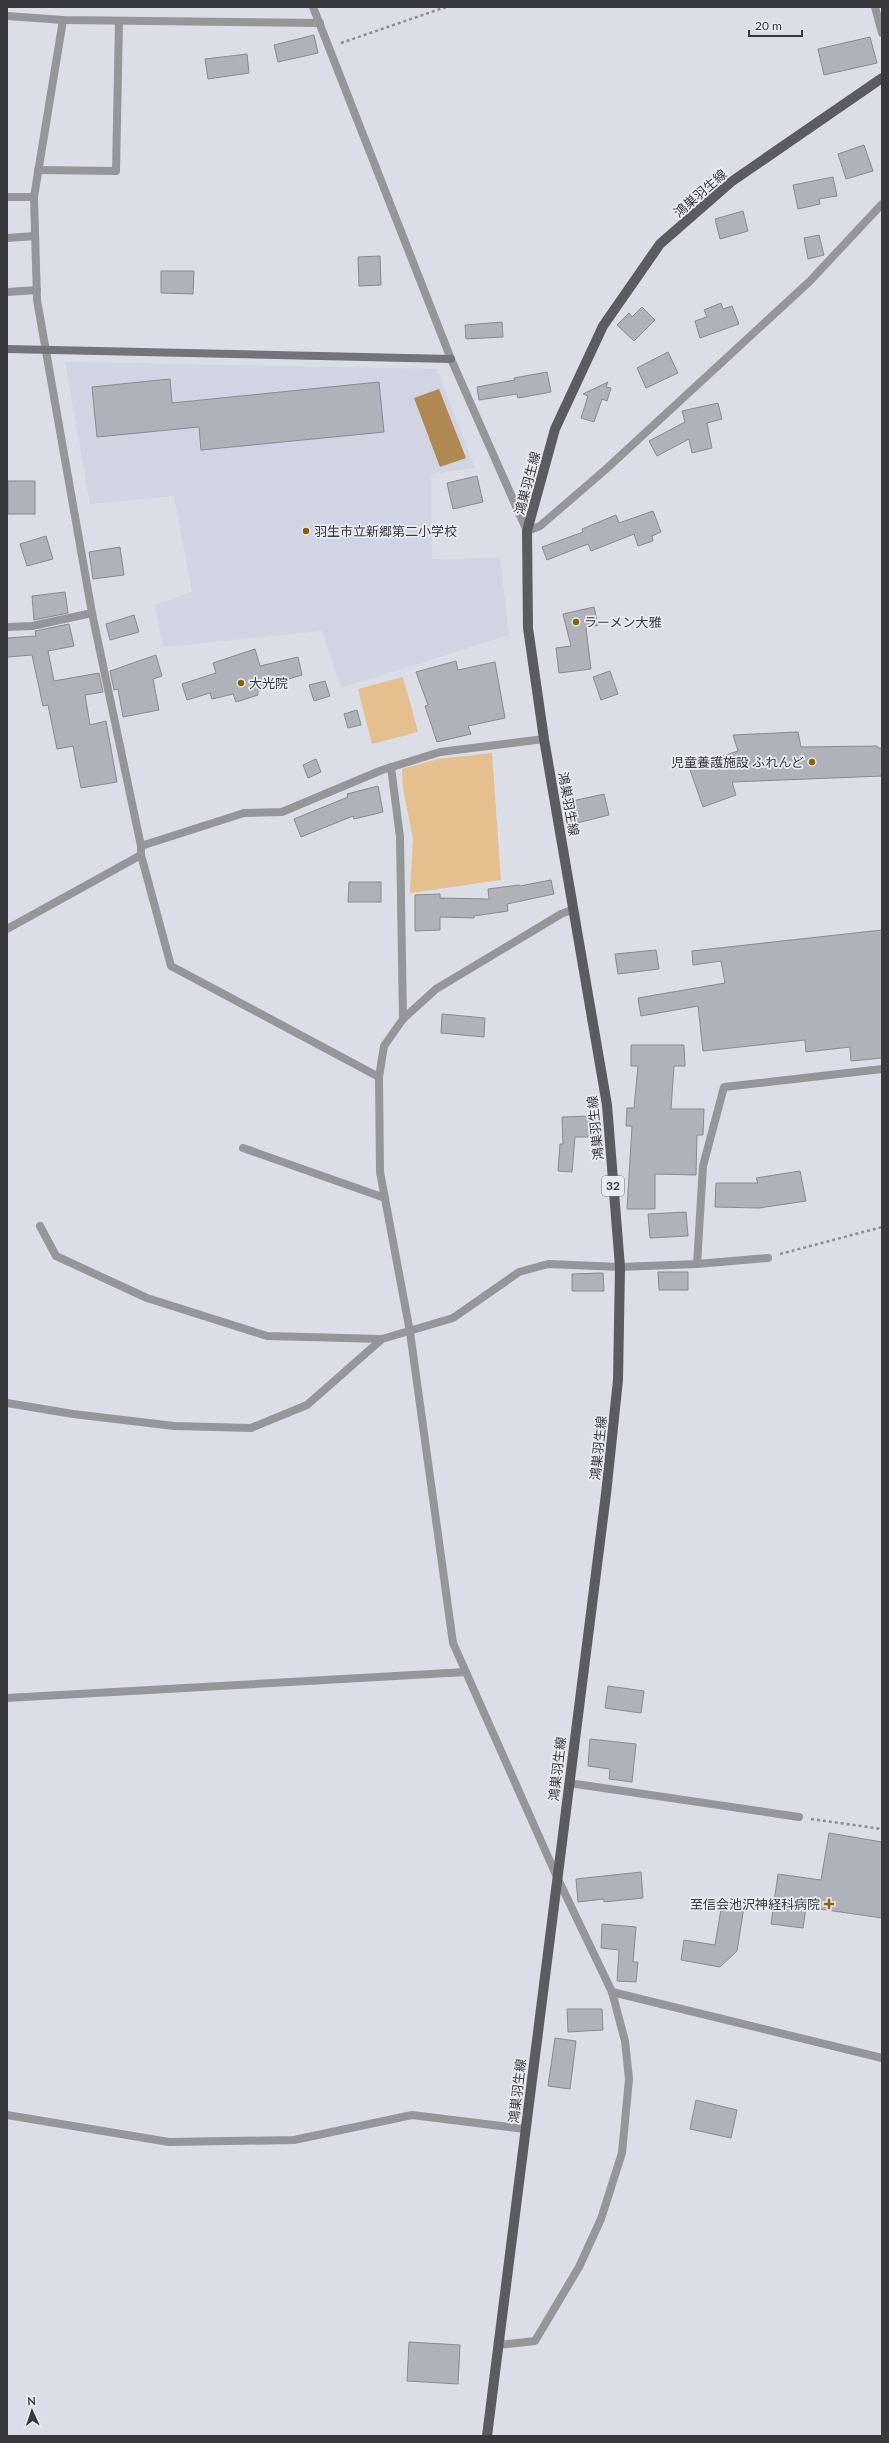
<svg xmlns="http://www.w3.org/2000/svg" width="889" height="2443" viewBox="0 0 889 2443" font-family="Lato,'Noto Sans JP',sans-serif">
<rect width="100%" height="100%" fill="#dbdee6"/>
<polygon fill="#d0d4e3" points="65,362 437,369 475,468 431,474 432,559 500,558 509,635 341,688 322,631 163,647 155,605 192,592 174,496 90,504"/>
<g fill="#e5bf8d">
<polygon points="403,677 418,732 372,744 358,689"/>
<polygon points="492,753 501,880 410,893 413,838 403,789 402,769 438,759"/>
</g>
<polygon fill="#b08952" points="439,389 466,458 440,467 414,398"/>
<g fill="#b0b2ba" stroke="#878a91">
<polygon points="314,35 318,53 278,62 274,45"/>
<polygon points="870,37 877,63 824,75 818,49"/>
<polygon points="247,54 249,73 208,79 205,59"/>
<polygon points="864,145 873,171 846,179 838,154"/>
<polygon points="833,177 837,196 819,199 820,204 798,209 793,185"/>
<polygon points="743,211 748,231 720,239 715,219"/>
<polygon points="819,235 824,255 808,259 804,238"/>
<polygon points="380,256 381,285 359,286 358,257"/>
<polygon points="161,271 194,271 193,294 161,293"/>
<polygon points="721,303 723,309 732,306 739,324 700,338 695,321 707,317 704,310"/>
<polygon points="642,307 655,320 634,341 617,325 629,313 632,317"/>
<polygon points="502,322 503,337 466,339 465,325"/>
<polygon points="668,352 678,373 646,388 637,368"/>
<polygon points="547,372 551,392 518,398 517,394 479,400 477,387 515,380 514,378"/>
<polygon points="170,379 172,403 379,382 384,432 201,450 199,427 97,437 92,387"/>
<polygon points="608,382 606,387 611,388 607,401 602,399 594,422 581,418 588,396 583,394"/>
<polygon points="718,403 722,419 707,423 712,448 692,453 689,439 657,456 649,441 685,422 682,411"/>
<polygon points="477,476 483,502 453,509 447,483"/>
<rect x="8" y="481" width="27" height="33"/>
<polygon points="653,511 661,532 652,536 653,541 638,546 634,534 591,551 588,544 547,560 542,547 583,532 582,529 616,515 619,523"/>
<polygon points="46,536 53,559 27,566 20,544"/>
<polygon points="120,547 124,575 93,579 89,552"/>
<polygon points="65,592 68,613 34,620 32,596"/>
<polygon points="594,607 598,625 586,628 591,669 559,673 556,648 571,646 563,614"/>
<polygon points="134,615 139,632 110,640 106,624"/>
<polygon points="69,624 74,646 48,651 54,681 99,673 103,692 85,695 90,725 106,721 117,782 81,788 73,746 57,749 48,705 43,706 32,655 7,657 7,638 36,636 35,631"/>
<polygon points="255,649 260,666 298,657 302,675 258,688 258,695 236,702 233,694 212,699 210,693 187,700 182,684 216,673 213,663"/>
<polygon points="156,655 162,676 153,679 159,710 123,717 118,689 114,690 110,671"/>
<polygon points="456,661 458,670 495,662 505,718 468,726 471,734 437,742 425,706 428,705 416,672"/>
<polygon points="610,671 618,694 601,700 593,677"/>
<polygon points="325,681 330,696 314,701 309,685"/>
<polygon points="357,710 361,725 348,728 344,714"/>
<polygon points="798,732 801,747 877,746 878,748 882,748 882,776 732,782 736,795 703,807 689,767 738,751 733,735"/>
<polygon points="316,759 321,772 308,778 303,765"/>
<polygon points="378,786 383,812 354,819 353,816 301,837 294,819 348,797 347,794"/>
<polygon points="604,794 609,815 577,823 572,801"/>
<polygon points="551,880 554,894 507,904 508,911 474,916 474,918 440,917 440,930 415,931 415,895 440,894 440,898 489,899 488,889 519,885 520,886"/>
<polygon points="349,882 381,882 381,902 348,902"/>
<polygon points="882,930 882,1058 851,1061 850,1047 806,1052 805,1040 703,1051 698,1006 641,1016 638,998 725,983 721,961 693,965 692,951"/>
<polygon points="656,950 659,969 618,974 615,954"/>
<polygon points="442,1014 485,1018 484,1037 441,1033"/>
<polygon points="631,1045 684,1045 685,1066 674,1066 671,1109 704,1109 703,1135 697,1135 696,1175 655,1174 655,1209 627,1209 632,1126 626,1126 627,1108 634,1108 638,1066 631,1066"/>
<polygon points="594,1116 595,1137 575,1137 572,1172 558,1171 560,1144 563,1144 562,1117"/>
<polygon points="800,1171 806,1201 759,1208 715,1207 716,1183 758,1183 756,1178"/>
<polygon points="686,1212 688,1236 650,1238 648,1214"/>
<polygon points="658,1272 688,1272 688,1290 659,1290"/>
<polygon points="603,1273 604,1291 572,1291 572,1274"/>
<polygon points="608,1686 644,1691 641,1713 605,1708"/>
<polygon points="590,1739 636,1744 632,1782 609,1779 610,1769 588,1766"/>
<polygon points="829,1833 882,1842 882,1918 806,1907 803,1928 771,1924 778,1874 821,1880"/>
<polygon points="641,1872 643,1898 604,1902 604,1899 578,1902 576,1879"/>
<polygon points="722,1903 744,1907 737,1951 720,1967 681,1960 684,1940 715,1945"/>
<polygon points="602,1924 636,1927 633,1962 638,1962 636,1982 617,1981 619,1950 601,1948"/>
<polygon points="567,2009 602,2009 603,2030 568,2032"/>
<polygon points="555,2038 576,2041 570,2089 548,2086"/>
<polygon points="696,2100 737,2110 731,2138 690,2129"/>
<polygon points="409,2342 460,2345 458,2384 407,2381"/>
</g>
<g fill="none" stroke-linecap="round" stroke-linejoin="round">
<g stroke="#8c8e94" stroke-width="2.5" stroke-dasharray="3 3" stroke-linecap="butt">
<polyline points="341,43 446,7"/>
<polyline points="780,1254 882,1227"/>
<polyline points="811,1819 882,1829"/>
</g>
<g stroke="#95969a" stroke-width="8">
<polyline points="875,7 882,33"/>
<polyline points="527,531 540,526 605,470 810,281 882,204"/>
<polyline points="697,1264 703,1166 724,1087 882,1069"/>
<polyline points="620,1267 697,1264 768,1258"/>
<polyline points="7,1403 73,1414 174,1426 251,1428 307,1405 382,1339"/>
<polyline points="569,1783 799,1817"/>
</g>
<g stroke="#95969a" stroke-width="8">
<polyline points="313,7 451,359 527,531"/>
<polyline points="7,16 63,20 320,23"/>
<polyline points="63,20 34,197 37,300 92,613 141,846"/>
<polyline points="38,170 116,171 119,21"/>
<polyline points="7,197 34,197"/>
<polyline points="7,238 35,236"/>
<polyline points="7,292 37,290"/>
<polyline points="7,627 32,626 92,613"/>
<polyline points="391,767 400,837 403,1019"/>
<polyline points="141,855 171,966 379,1077"/>
<polyline points="7,929 141,855 141,846 244,813 282,812 382,770 440,752 544,739"/>
<polyline points="243,1148 385,1198"/>
<polyline points="40,1226 56,1256 147,1298 267,1336 382,1339 453,1318 519,1272 548,1264 620,1267"/>
<polyline points="7,1698 466,1672"/>
<polyline points="612,1992 882,2058"/>
<polyline points="7,2115 169,2142 294,2140 412,2115 525,2129"/>
<polyline points="498,2345 535,2341 579,2267 601,2219 622,2153 629,2079 625,2041 612,1992 557,1877 453,1643 410,1332 380,1172 379,1077 384,1046 403,1019 436,989 561,914 574,909"/>
</g>
<polyline stroke="#737479" stroke-width="8" points="7,349 451,359"/>
<polyline stroke="#5a5c61" stroke-width="10" points="487,2436 606,1494 618,1380 620,1267 607,1105 544,739 528,628 527,531 555,429 603,326 660,244 731,182 882,78"/>
</g>
<g fill="#8f600a" stroke="#e9ebf3" stroke-width="1.5">
<circle cx="306" cy="531" r="4"/>
<circle cx="576" cy="622" r="4"/>
<circle cx="241" cy="683" r="4"/>
<circle cx="812" cy="762" r="4"/>
<path d="M827 1898h4v4h4v4h-4v4h-4v-4h-4v-4h4z"/>
</g>
<g text-anchor="middle" stroke-width="3.5" stroke-linejoin="round" paint-order="stroke">
<rect fill="#e9ebf3" stroke="#6d6e73" stroke-width="1" x="602" y="1176" width="22" height="20" rx="3"/>
<g font-size="12" font-weight="bold" fill="#38393c">
<text x="613" y="1190">32</text>
</g>
<g font-size="13" fill="#38393c" stroke="#e9ebf3">
<text transform="translate(700 193) rotate(-41)" y="5">鴻巣羽生線</text>
<text transform="translate(527 483) rotate(-75)" y="5">鴻巣羽生線</text>
<text transform="translate(569 804) rotate(80)" y="5">鴻巣羽生線</text>
<text transform="translate(595 1128) rotate(-96)" y="5">鴻巣羽生線</text>
<text transform="translate(598 1448) rotate(-84)" y="5">鴻巣羽生線</text>
<text transform="translate(557 1769) rotate(-83)" y="5">鴻巣羽生線</text>
<text transform="translate(517 2091) rotate(-83)" y="5">鴻巣羽生線</text>
</g>
<g font-size="13" fill="#38393c" stroke="#e9ebf3" text-anchor="start">
<text x="314" y="536">羽生市立新郷第二小学校</text>
<text x="584" y="627">ラーメン大雅</text>
<text x="249" y="688">大光院</text>
<text x="804" y="767" text-anchor="end">児童養護施設 ふれんど</text>
<text x="820" y="1909" text-anchor="end">至信会池沢神経科病院</text>
</g>
</g>
<rect width="889" height="2443" fill="none" stroke="#38393c" stroke-width="16"/>
<g transform="translate(32 2411) rotate(357)" stroke="#e9ebf3" stroke-width="3" paint-order="stroke">
<path d="M0-3L7 15L0 10L-7 15Z" fill="#38393c"/>
<text y="-6" font-size="11" font-weight="bold" text-anchor="middle" fill="#38393c">N</text>
</g>
<path d="M749 30v6h53v-6" fill="none" stroke="#38393c" stroke-width="2"/>
<text x="755" y="30" font-size="12" fill="#38393c" stroke="#e9ebf3" stroke-width="3" paint-order="stroke">20 m</text>
</svg>
